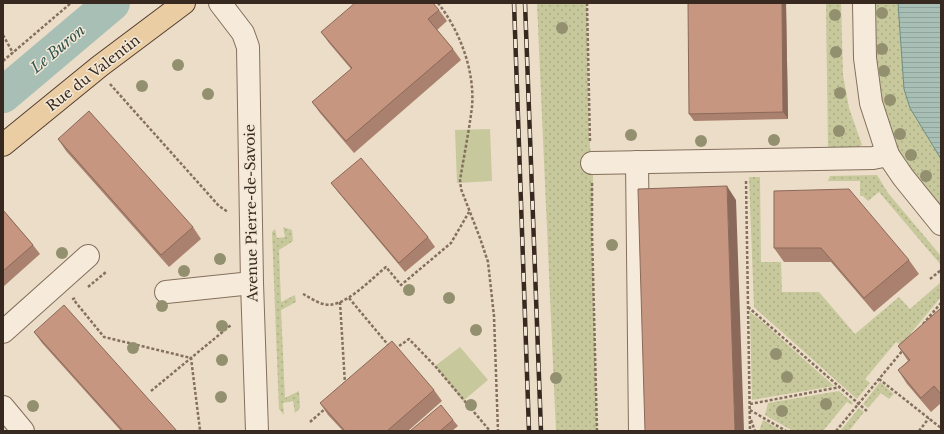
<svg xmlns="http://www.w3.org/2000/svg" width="944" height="434" viewBox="0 0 944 434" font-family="'Libre Baskerville',serif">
<defs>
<pattern id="grass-dots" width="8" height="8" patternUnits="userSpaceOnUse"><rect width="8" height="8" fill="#c7c89c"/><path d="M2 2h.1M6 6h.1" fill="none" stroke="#acac86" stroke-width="1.8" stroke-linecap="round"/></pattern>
<pattern id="water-rules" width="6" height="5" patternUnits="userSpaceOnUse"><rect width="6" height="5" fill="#a8bfb6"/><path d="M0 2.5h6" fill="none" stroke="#91a49c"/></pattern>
</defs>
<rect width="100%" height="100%" fill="#ebddc7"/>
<g fill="url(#grass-dots)">
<polygon points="537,3 587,3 589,136 593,176 592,233 597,431 556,431"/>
<polygon points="826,3 841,3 843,75 849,108 862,145 853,149 828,150"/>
<polygon points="870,3 898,3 904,89 910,108 941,159 941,204 937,207 897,152 878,106"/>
<polygon points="877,175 888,193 941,256 941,265 879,192 868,201 863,196 860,196 860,181 828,181 830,176"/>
<polygon points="749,177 760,177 761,262 781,262 782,292 819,292 855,334 899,297 910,309 941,282 941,297 901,345 896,342 865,379 870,383 857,399 754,307"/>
<polygon points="283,227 292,230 293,241 279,250 281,302 295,295 296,302 281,310 285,398 299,391 300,408 295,413 293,401 283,403 284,415 279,409 272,232 275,229 277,238 285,237"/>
<polygon points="750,312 760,320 834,386 752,400"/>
<polygon points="880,382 894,394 889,399 881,393 868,408 863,404"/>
<polygon points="839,391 853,403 852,405 847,402 823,431 793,431 765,415 768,403"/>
<polygon points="859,408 864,412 849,431 840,431"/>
<polygon points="763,420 782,431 759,431"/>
</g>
<g fill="#c7c89c">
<polygon points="490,129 492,181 457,183 455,130"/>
<polygon points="460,347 488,380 463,401 435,366"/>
</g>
<polygon fill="url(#water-rules)" stroke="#6f8d83" points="898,3 941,3 941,159 910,108 904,89"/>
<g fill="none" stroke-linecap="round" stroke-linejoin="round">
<polyline stroke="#a8bfb6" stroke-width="36" points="3,95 112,3"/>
<defs>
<g id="minor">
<polyline points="220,3 243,33 248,47 252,283 257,431"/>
<polyline points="864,3 865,58 871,103 888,155 903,177 941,224"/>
<polyline points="637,162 640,431"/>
<polyline points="592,163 873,158 888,155"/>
<polyline points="166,292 252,283"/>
<polyline points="3,332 88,256"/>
<polyline points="3,407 23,431"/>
</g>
<polyline id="major" points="3,145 100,66 184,3"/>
</defs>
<use href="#minor" stroke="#856f5e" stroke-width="24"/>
<use href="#major" stroke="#533e32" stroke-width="24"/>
<g stroke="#856f5e" stroke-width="2.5" stroke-dasharray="3 2" stroke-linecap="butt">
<path d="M438,3c22,28 37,68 34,104 -3,24 -8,49 -12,73l1,9 19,49 8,24 6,54 4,115"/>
<polyline points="587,3 590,142"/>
<polyline points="3,35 13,53"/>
<polyline points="3,61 71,3"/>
<polyline points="110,84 219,206 228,212"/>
<polyline points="746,181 750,431"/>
<polyline points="592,183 592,233 597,431"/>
<polyline points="930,279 941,270"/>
<polyline points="88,287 106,272"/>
<path d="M303,294c6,3 13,8 20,10 20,6 48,-25 63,-37l15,18 50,-42 18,-31"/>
<polyline points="75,298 73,299 104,337 191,358 200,430 199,431"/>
<polyline points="349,298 389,346"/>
<polyline points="340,302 345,384"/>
<polyline points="748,307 868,412"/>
<polyline points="923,324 941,303"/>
<polyline points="395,349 409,339 435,366 490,431"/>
<polyline points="879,379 941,428"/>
<polyline points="151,391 231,325"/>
<polyline points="750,404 840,387"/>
<polyline points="750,410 786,431"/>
<polyline points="751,420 755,431"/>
<polyline points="310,422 326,408"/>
<polyline points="836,431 903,350"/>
<polyline points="919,431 929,418"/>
</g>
<use href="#minor" stroke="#f6ebda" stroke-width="22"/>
<use href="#major" stroke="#eacda3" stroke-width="22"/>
<defs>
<g id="rail">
<polyline points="514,3 529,431"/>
<polyline points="525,3 541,431"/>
</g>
</defs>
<use href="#rail" stroke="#372920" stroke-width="4.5"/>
<use href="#rail" stroke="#f3e8d6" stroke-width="3" stroke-dasharray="9" stroke-linecap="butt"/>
</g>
<g fill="#939070">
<circle cx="882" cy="13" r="6"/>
<circle cx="835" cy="15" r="6"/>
<circle cx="562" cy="28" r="6"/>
<circle cx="882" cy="49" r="6"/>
<circle cx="836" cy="52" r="6"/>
<circle cx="178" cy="65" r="6"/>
<circle cx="884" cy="71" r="6"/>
<circle cx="142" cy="86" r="6"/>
<circle cx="840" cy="93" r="6"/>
<circle cx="208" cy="94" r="6"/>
<circle cx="890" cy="100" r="6"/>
<circle cx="839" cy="131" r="6"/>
<circle cx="900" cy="134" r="6"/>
<circle cx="631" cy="135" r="6"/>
<circle cx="774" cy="140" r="6"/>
<circle cx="701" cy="141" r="6"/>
<circle cx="911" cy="155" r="6"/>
<circle cx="926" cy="176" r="6"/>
<circle cx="612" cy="245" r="6"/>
<circle cx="62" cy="253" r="6"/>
<circle cx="220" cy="259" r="6"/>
<circle cx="184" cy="271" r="6"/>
<circle cx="409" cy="290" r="6"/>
<circle cx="449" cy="298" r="6"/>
<circle cx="162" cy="306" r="6"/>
<circle cx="222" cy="326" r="6"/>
<circle cx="476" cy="330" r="6"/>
<circle cx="133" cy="348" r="6"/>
<circle cx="776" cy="354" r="6"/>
<circle cx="222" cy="360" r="6"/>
<circle cx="787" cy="377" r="6"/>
<circle cx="556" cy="378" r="6"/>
<circle cx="221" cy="397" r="6"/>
<circle cx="826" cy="404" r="6"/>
<circle cx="471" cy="405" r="6"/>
<circle cx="33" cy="406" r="6"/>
<circle cx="782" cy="411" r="6"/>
</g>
<g fill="#aa816e">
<polygon points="786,3 788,119 694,121 689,114"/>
<polygon points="439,10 447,21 437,30 453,49 461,60 354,153 320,113 312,102 351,69 329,43 321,32"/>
<polygon points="58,139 193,227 201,239 169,267 66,151"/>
<polygon points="331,183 428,237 435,247 405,272 338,192"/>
<polygon points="774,191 909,260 919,274 874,312 831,262 784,262 774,248"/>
<polygon points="3,210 33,245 40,254 3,287"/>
<polygon points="941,308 941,403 931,412 907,384 898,370 908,361 898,346"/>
<polygon points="34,332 177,431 121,431 42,343"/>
<polygon points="434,390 442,401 408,431 343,431 328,415 320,403"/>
<polygon points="453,420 458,426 452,431 410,431"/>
</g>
<g fill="#8b695a">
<polygon points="782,3 786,3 788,119 783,112"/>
<polygon points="727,186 736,200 744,431 735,431"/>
</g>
<g fill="#c69680" stroke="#8b695a">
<polygon points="355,3 433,3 439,10 428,19 453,49 346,141 312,102 352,68 321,32"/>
<polygon points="688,3 782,3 783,112 689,114"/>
<polygon points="89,111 193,227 161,255 58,139"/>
<polygon points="361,158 428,237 399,263 331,183"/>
<polygon points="727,186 735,431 645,431 638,189"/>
<polygon points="849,189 909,260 864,298 821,248 774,248 774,191"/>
<polygon points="3,210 33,245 3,271"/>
<polygon points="64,305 177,431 123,431 34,332"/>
<polygon points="941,308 941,394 934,386 921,398 898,370 910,360 898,346"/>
<polygon points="392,341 434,390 387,431 345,431 320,403"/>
<polygon points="441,405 453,420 440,431 410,431"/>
</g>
<g text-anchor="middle" stroke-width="3" stroke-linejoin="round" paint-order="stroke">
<g font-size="14" fill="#372920" stroke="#f3e8d6">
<text transform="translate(93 73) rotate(-38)" y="5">Rue du Valentin</text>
<text transform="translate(251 213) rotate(-91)" y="5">Avenue Pierre-de-Savoie</text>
</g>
<g font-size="15" font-style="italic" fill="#31554f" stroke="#f3e8d6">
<text transform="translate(58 49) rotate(-40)" y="5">Le Buron</text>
</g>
</g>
<rect width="944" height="434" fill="none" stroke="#372920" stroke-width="8"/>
</svg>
